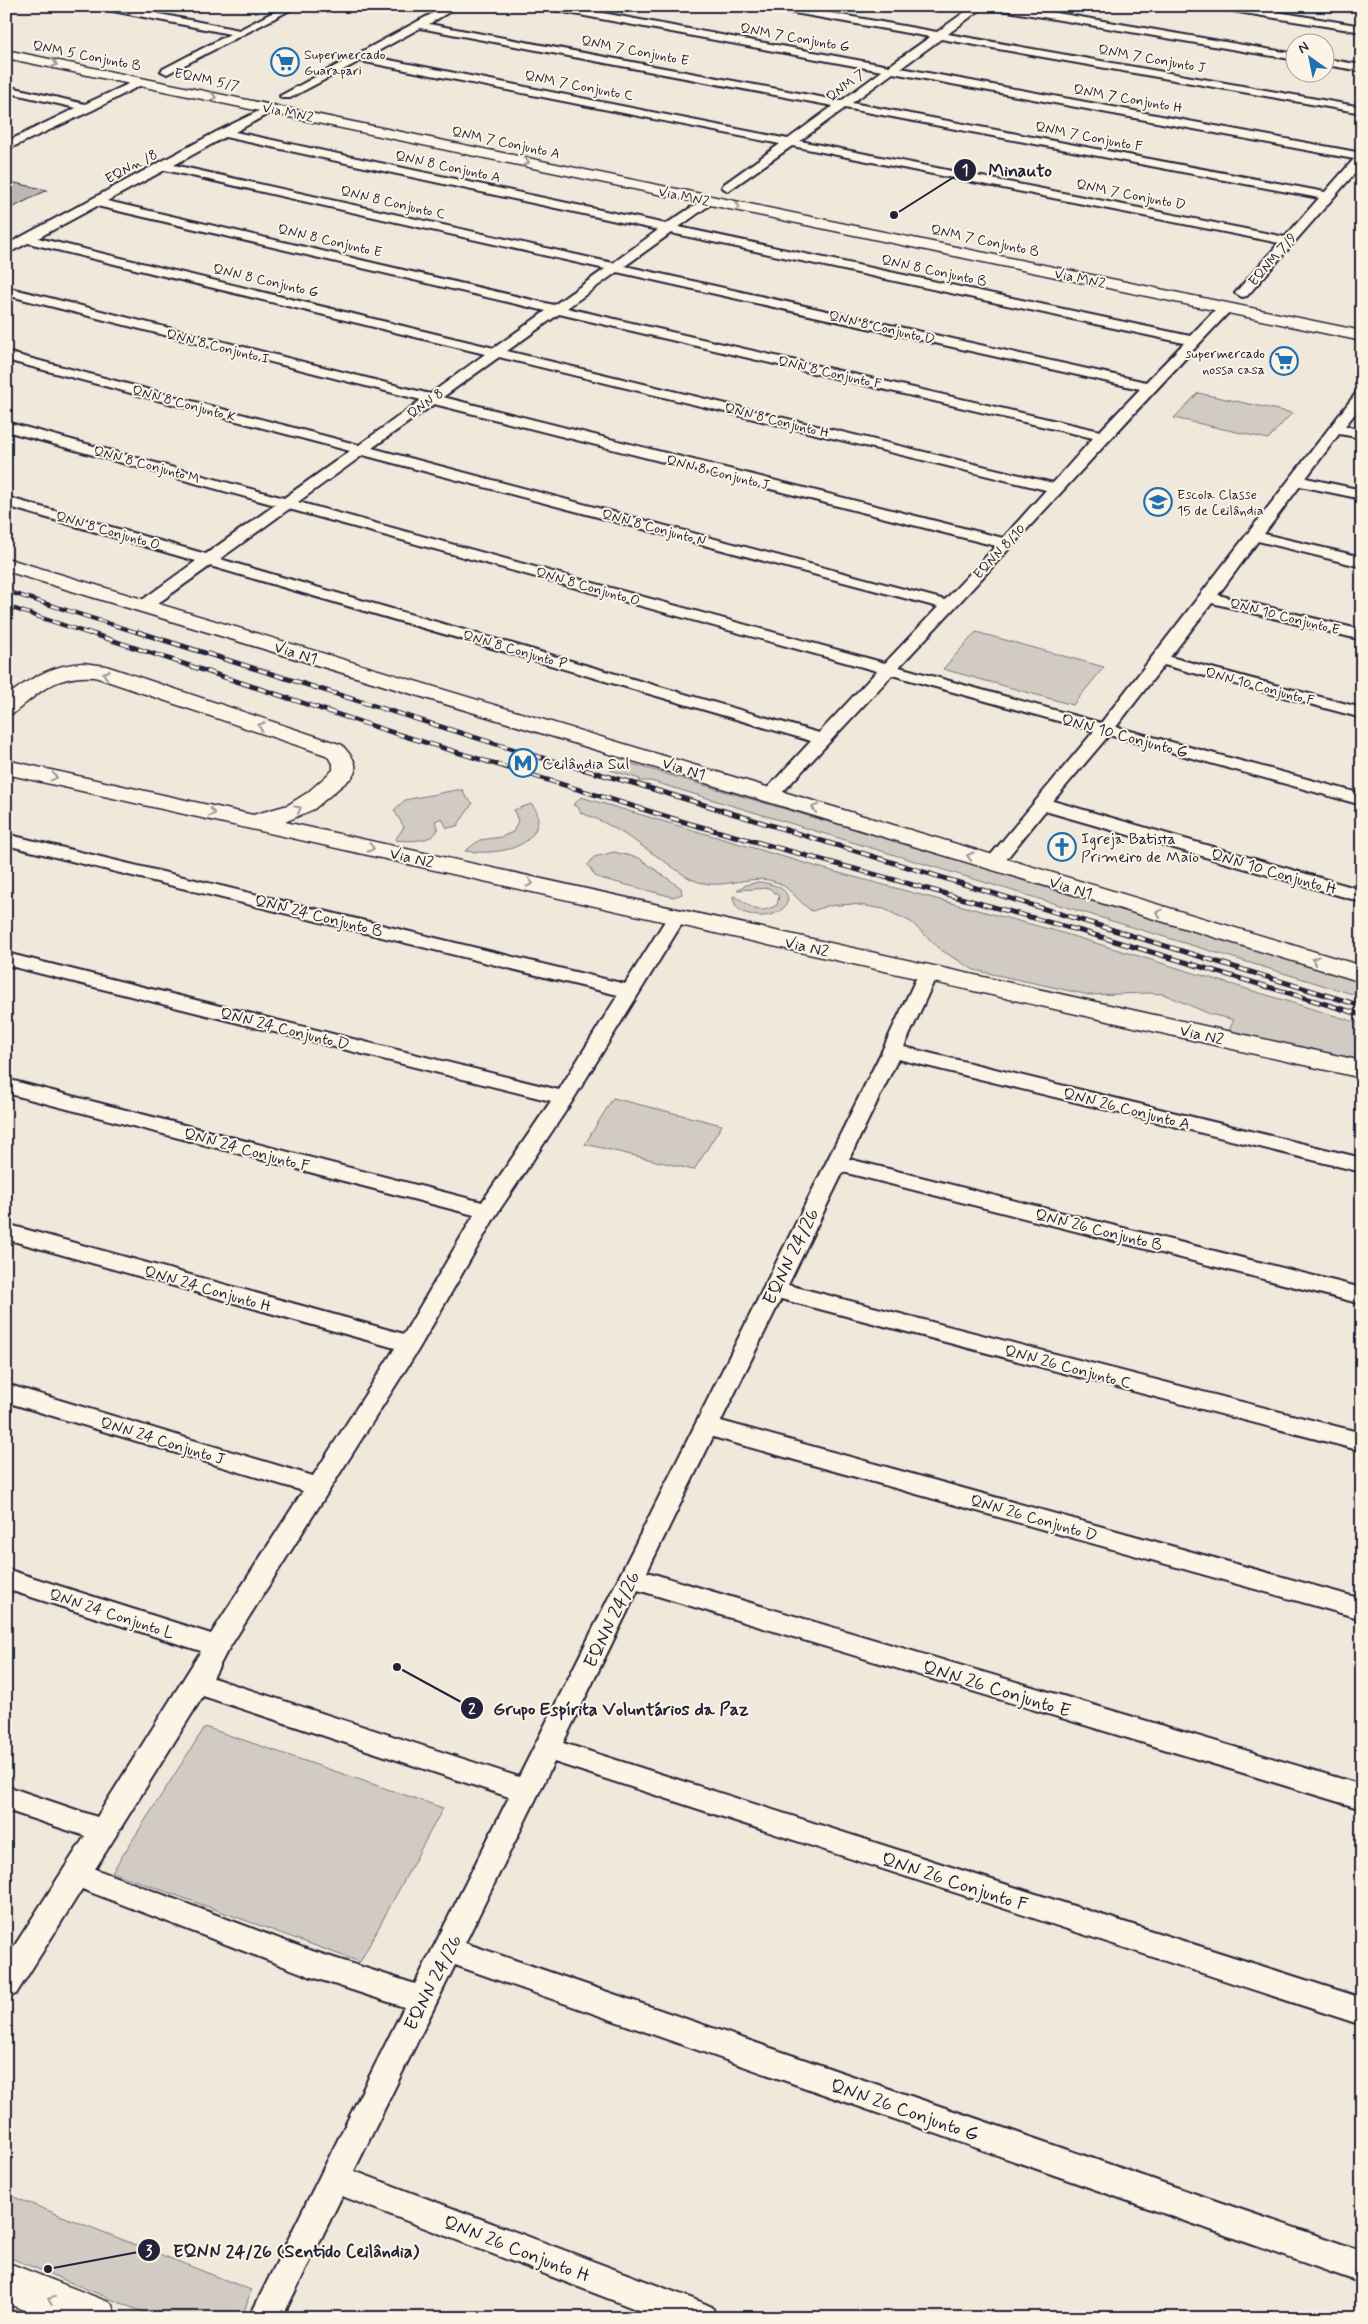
<svg xmlns="http://www.w3.org/2000/svg" width="1368" height="2324" viewBox="0 0 1368 2324" font-family="Mynerve,sans-serif">
<rect width="100%" height="100%" fill="#efe8db"/>
<filter id="ink" filterUnits="userSpaceOnUse"><feTurbulence type="fractalNoise" baseFrequency=".02" numOctaves="2"/><feDisplacementMap in="SourceGraphic" scale="10" xChannelSelector="R" yChannelSelector="G"/><feConvolveMatrix kernelMatrix="1 2 1 2 8 2 1 2 1" color-interpolation-filters="sRGB"/></filter>
<g filter="url(#ink)">
<g fill="#d1cbc3" stroke="#7a767f">
<polygon points="1198,393 1292,413 1268,439 1174,418"/>
<polygon points="976,632 1104,667 1073,705 943,669"/>
<polygon points="629,763 832,823 834,821 1362,980 1362,997 651,781 639,781 640,779 610,770 616,764"/>
<path d="M456,790h7l2,6 8,7 -16,23 -10,2 -5,-10 -7,3 3,9c-7,13 -31,11 -43,10l9,-13 -10,-17 11,-10z"/>
<path d="M581,797l247,73 228,61 306,93v37l-134,-29 6,-12 -24,-6 -47,-20 -16,-1 -58,2 -115,-25 -33,-20 -30,-28 -27,-13 -31,-5 -26,2 -15,5c-14,-9 -23,-26 -39,-30 -25,-7 -50,10 -77,0 -11,-4 -22,-13 -32,-20 -27,-18 -52,-38 -83,-48l-3,-6 -5,-2z"/>
<path d="M531,804c7,7 8,12 6,21 -8,28 -49,29 -72,26l15,-11 21,-3 12,-5 5,-11 -4,-11z"/>
<polygon points="614,852 639,858 681,888 682,894 673,897 596,877 588,865 594,857"/>
<path d="M758,882c54,5 25,45 -12,31 -8,-3 -12,-7 -13,-17 17,6 20,22 44,9l2,-9 -10,-8 -32,2 9,-5z"/>
<polygon points="613,1098 722,1125 694,1170 585,1144"/>
<polygon points="205,1727 443,1808 360,1962 112,1872"/>
<polygon points="6,2194 251,2290 242,2318 157,2318 6,2256"/>
</g>
<polygon fill="#bcb7b3" stroke="#22223b" points="6,181 47,190 6,211"/>
<g fill="none" stroke-linecap="round" stroke-linejoin="round">
<defs>
<g id="minor">
<polygon points="98,6 120,6 239,30 285,6 298,6 167,74 161,71 163,69 230,34 103,9"/>
<path d="M446,6h13l-30,18 412,77 41,-30 -335,-62 -5,-3h23l324,60 41,-29 -158,-28 -5,-3h24l146,26 36,-26h12l-37,28 414,73v6l-421,-74 -40,29 461,85v12l-115,131 -5,1 -7,-4 44,-50 -487,-97 -64,45 -6,-4 2,-3 56,-40 -420,-83 -70,37h-8l-2,-2zM420,28l413,78 -45,33 -419,-83zM893,73l461,86 -29,33 -473,-89zM845,108l474,90 -34,39 -485,-96z"/>
<polygon points="991,6 1016,6 1296,54 1296,60 996,9"/>
<polygon points="1215,6 1241,6 1362,26 1362,32 1220,9"/>
<polygon points="1326,59 1362,65 1362,71 1326,65"/>
<polygon points="139,79 145,82 143,84 93,110 6,150 6,142 76,108 6,92 6,86 85,104"/>
<path d="M271,105l4,1 2,2 -2,2 -40,22 431,92 41,-27 6,4 -2,3 -32,23 511,109 30,-31h10l2,3 -2,3c-112,118 -220,238 -331,356l202,56 256,-331 5,-1v14l-17,21 17,4v8l-23,-4 -33,44 56,12v9l-62,-13 -36,48 98,23v10l-104,-26 -40,54 144,35v10l-150,-37 -42,54 192,51v10l-198,-53 -48,62 246,67v11l-253,-70 -56,66 309,89v12l-317,-91 -45,56h-14l-2,-4 110,-132 -202,-56 -115,123h-12l-3,-4 49,-53 -601,-175 -60,43h-12l-2,-3 2,-3 58,-42 -190,-55v-9l200,57 69,-49 -269,-74v-9l278,76 66,-47 -344,-91v-8l353,93 62,-45 -415,-105v-8l424,107 55,-40 -457,-111 -22,11v-9l212,-114zM225,137l433,93 -45,33 -439,-98zM165,170l440,99 -51,36 -447,-104zM97,206l449,105 -52,37 -456,-110zM671,233l513,110 -38,39 -521,-116zM617,272l523,117 -40,42 -533,-123zM559,314l534,124 -40,45 -546,-132zM499,357l547,133 -43,48 -560,-141zM434,404l562,142 -51,54 -573,-152zM363,455l575,152 -53,56 -587,-161zM289,509l588,162 -58,62 -599,-174z"/>
<path d="M6,834l619,150 45,-71 7,-2 7,2 2,4 -115,186 -75,112 -78,135 -192,303 -13,25 306,99 363,-726 39,-83 7,-2 7,2 3,4 -34,75 458,111v14l-464,-113 -49,100 513,129v16l-519,-132 -55,113 574,148v18l-581,-152 -60,122 641,178v20l-649,-182 -66,135 715,213v24l-724,-219 -75,153 799,255v27l-808,-263 -89,181 897,308v32l-907,-318 -101,206 347,131 11,5 5,11h-58l-317,-122 -60,122h-33l155,-311 -95,-31 -227,-87 -66,105 -10,4v-39l79,-123 -79,-26v-24l91,31 104,-166 -195,-62v-20l205,65 92,-143 -297,-89v-18l307,92 82,-128 -389,-109v-15l398,110 70,-119 -468,-122v-14l476,123 69,-101 -545,-136v-12l553,137 59,-95 -612,-150zM203,1696l306,101 -94,187 -106,-34 -214,-81z"/>
</g>
<g id="secondary">
<polygon points="6,50 1362,331 1362,341 6,58"/>
<polygon points="6,558 1362,966 1362,982 6,571"/>
<path d="M83,663l23,3 236,79c8,10 19,19 10,32l-38,32 -29,13 1077,239v17l-1356,-304v-14l247,55 35,-10 19,-12 26,-23v-7l-7,-8 -231,-78c-37,-3 -54,13 -81,36l-8,2v-18c24,-19 46,-32 77,-34z"/>
</g>
<polygon id="primary" points="6,2262 111,2303 117,2318 44,2318 6,2303"/>
</defs>
<use href="#minor" stroke="#22223b" stroke-width="4"/>
<use href="#secondary" stroke="#22223b" stroke-width="3"/>
<use href="#primary" stroke="#22223b" stroke-width="3"/>
<use href="#minor" fill="#fcf5e5" fill-rule="evenodd"/>
<use href="#secondary" fill="#fcf5e5" fill-rule="evenodd"/>
<use href="#primary" fill="#fcf5e5" fill-rule="evenodd"/>
<defs>
<g id="rail-far1">
<polyline points="6,591 142,634"/>
<polyline points="6,606 90,634"/>
</g>
<g id="rail">
<polyline points="87,632 388,731 691,824 1081,931 1362,1015"/>
<polyline points="138,632 528,754 636,784 1362,1006"/>
</g>
</defs>
<use href="#rail-far1" stroke="#22223b" stroke-width="4"/>
<use href="#rail" stroke="#22223b" stroke-width="5"/>
<use href="#rail-far1" stroke="#fcf5e5" stroke-width="2.5" stroke-dasharray="8" stroke-linecap="butt"/>
<use href="#rail" stroke="#fcf5e5" stroke-width="3" stroke-dasharray="9" stroke-linecap="butt"/>
</g>
<defs><path id="oneway-chevron" d="M-2-3.5L2.5 0L-2 3.5" fill="none" stroke-width="1.6" stroke-linecap="round" stroke-linejoin="round" transform="scale(1.25)"/></defs>
<g stroke="#9a9698">
<use href="#oneway-chevron" transform="translate(54 64) rotate(12)"/>
<use href="#oneway-chevron" transform="translate(213 97) rotate(11)"/>
<use href="#oneway-chevron" transform="translate(526 162) rotate(12)"/>
<use href="#oneway-chevron" transform="translate(737 207) rotate(12)"/>
<use href="#oneway-chevron" transform="translate(106 674) rotate(-162)"/>
<use href="#oneway-chevron" transform="translate(261 726) rotate(-162)"/>
<use href="#oneway-chevron" transform="translate(54 777) rotate(13)"/>
<use href="#oneway-chevron" transform="translate(815 808) rotate(-163)"/>
<use href="#oneway-chevron" transform="translate(298 809) rotate(-28)"/>
<use href="#oneway-chevron" transform="translate(212 813) rotate(13)"/>
<use href="#oneway-chevron" transform="translate(371 848) rotate(12)"/>
<use href="#oneway-chevron" transform="translate(970 856) rotate(-163)"/>
<use href="#oneway-chevron" transform="translate(530 883) rotate(13)"/>
<use href="#oneway-chevron" transform="translate(1159 913) rotate(-163)"/>
<use href="#oneway-chevron" transform="translate(1315 960) rotate(-163)"/>
<use href="#oneway-chevron" transform="translate(51 2300) rotate(-158)"/>
</g>
</g>
<defs>
<symbol id="supermarket-ring" viewBox="-11 -11 22 22"><circle r="9.5" fill="#fcf5e5" stroke="#1f6fb2" stroke-width="1.5"/><path d="M-6-5.5h2.5l.6 2H6L4.5 2H-2.5L-4.4-4H-6ZM-1.5 3.2a1.3 1.3 0 1 0 .1 0ZM3 3.2a1.3 1.3 0 1 0 .1 0Z" fill="#1f6fb2"/></symbol>
<symbol id="school-ring" viewBox="-11 -11 22 22"><circle r="9.5" fill="#fcf5e5" stroke="#1f6fb2" stroke-width="1.5"/><path d="M0-5L7-2L0 1L-7-2ZM-4 1L0 2.5L4 1V4Q0 6-4 4Z" fill="#1f6fb2"/></symbol>
<symbol id="metro-ring" viewBox="-11 -11 22 22"><circle r="9.5" fill="#fcf5e5" stroke="#1f6fb2" stroke-width="1.5"/><path d="M-5.5 5V-5H-3L0 0L3-5H5.5V5H3V-.5L0 4L-3-.5V5Z" fill="#1f6fb2"/></symbol>
<symbol id="church-ring" viewBox="-11 -11 22 22"><circle r="9.5" fill="#fcf5e5" stroke="#1f6fb2" stroke-width="1.5"/><path d="M-1.2-6h2.4v3.5h3.3v2.4h-3.3V6h-2.4V-.1h-3.3v-2.4h3.3Z" fill="#1f6fb2"/></symbol>
</defs>
<g fill-rule="evenodd">
<use href="#supermarket-ring" x="269" y="46" width="32" height="32"/>
<use href="#supermarket-ring" x="1268" y="345" width="32" height="32"/>
<use href="#school-ring" x="1142" y="486" width="32" height="32"/>
<use href="#metro-ring" x="507" y="747" width="32" height="32"/>
<use href="#church-ring" x="1046" y="831" width="32" height="32"/>
</g>
<g text-anchor="middle" stroke-width="4" stroke-linejoin="round" paint-order="stroke">
<g font-size="14" fill="#22223b" stroke="#fcf5e5">
<text transform="translate(795 37) rotate(10)" y="5">QNM 7 Conjunto G</text>
<text transform="translate(635 50) rotate(11)" y="5">QNM 7 Conjunto E</text>
<text transform="translate(87 55) rotate(11)" y="5">QNM 5 Conjunto B</text>
<text transform="translate(1152 58) rotate(10)" y="5">QNM 7 Conjunto J</text>
<text transform="translate(207 79) rotate(12)" y="5">EQNM 5/7</text>
<text transform="translate(579 85) rotate(11)" y="5">QNM 7 Conjunto C</text>
<text transform="translate(845 85) rotate(-37)" y="5">QNM 7</text>
<text transform="translate(1128 98) rotate(10)" y="5">QNM 7 Conjunto H</text>
<text transform="translate(288 112) rotate(12)" y="5">Via MN2</text>
<text transform="translate(1089 136) rotate(11)" y="5">QNM 7 Conjunto F</text>
<text transform="translate(506 142) rotate(12)" y="5">QNM 7 Conjunto A</text>
<text transform="translate(131 166) rotate(-28)" y="5">EQNn /8</text>
<text transform="translate(448 166) rotate(12)" y="5">QNN 8 Conjunto A</text>
<text transform="translate(1131 194) rotate(11)" y="5">QNM 7 Conjunto D</text>
<text transform="translate(684 196) rotate(12)" y="5">Via MN2</text>
<text transform="translate(393 202) rotate(13)" y="5">QNN 8 Conjunto C</text>
<text transform="translate(330 240) rotate(13)" y="5">QNN 8 Conjunto E</text>
<text transform="translate(985 240) rotate(12)" y="5">QNM 7 Conjunto B</text>
<text transform="translate(1272 259) rotate(-49)" y="5">EQNM 7/9</text>
<text transform="translate(934 270) rotate(12)" y="5">QNN 8 Conjunto B</text>
<text transform="translate(1080 278) rotate(12)" y="5">Via MN2</text>
<text transform="translate(266 280) rotate(13)" y="5">QNN 8 Conjunto G</text>
<text transform="translate(882 327) rotate(13)" y="5">QNN 8 Conjunto D</text>
<text transform="translate(218 346) rotate(14)" y="5">QNN 8 Conjunto I</text>
<text transform="translate(830 372) rotate(13)" y="5">QNN 8 Conjunto F</text>
<text transform="translate(184 403) rotate(15)" y="5">QNN 8 Conjunto K</text>
<text transform="translate(425 403) rotate(-36)" y="5">QNN 8</text>
<text transform="translate(777 420) rotate(14)" y="5">QNN 8 Conjunto H</text>
<text transform="translate(147 464) rotate(15)" y="5">QNN 8 Conjunto M</text>
<text transform="translate(718 472) rotate(14)" y="5">QNN 8 Conjunto J</text>
<text transform="translate(654 527) rotate(15)" y="5">QNN 8 Conjunto N</text>
<text transform="translate(108 530) rotate(16)" y="5">QNN 8 Conjunto O</text>
<text transform="translate(999 551) rotate(-47)" y="5">EQNN 8/10</text>
<text transform="translate(588 586) rotate(16)" y="5">QNN 8 Conjunto O</text>
<text transform="translate(1285 616) rotate(14)" y="5">QNN 10 Conjunto E</text>
<text transform="translate(515 649) rotate(16)" y="5">QNN 8 Conjunto P</text>
<text transform="translate(1260 686) rotate(15)" y="5">QNN 10 Conjunto F</text>
</g>
<g font-size="14" fill="#22223b" stroke="#fcf5e5" text-anchor="start">
<text x="304" y="59">Supermercado<tspan x="304" dy="16">Guarapari</tspan></text>
<text x="1265" y="358" text-anchor="end">supermercado<tspan x="1265" dy="16">nossa casa</tspan></text>
<text x="1177" y="499">Escola Classe<tspan x="1177" dy="16">15 de Ceilândia</tspan></text>
</g>
<g font-size="16" fill="#22223b" stroke="#fcf5e5">
<text transform="translate(296 652) rotate(17)" y="6">Via N1</text>
<text transform="translate(1125 735) rotate(15)" y="6">QNN 10 Conjunto G</text>
<text transform="translate(684 768) rotate(17)" y="6">Via N1</text>
<text transform="translate(412 857) rotate(13)" y="6">Via N2</text>
<text transform="translate(1274 871) rotate(16)" y="6">QNN 10 Conjunto H</text>
<text transform="translate(1071 887) rotate(17)" y="6">Via N1</text>
<text transform="translate(319 915) rotate(14)" y="6">QNN 24 Conjunto B</text>
<text transform="translate(807 946) rotate(13)" y="6">Via N2</text>
<text transform="translate(285 1028) rotate(14)" y="6">QNN 24 Conjunto D</text>
<text transform="translate(1202 1034) rotate(13)" y="6">Via N2</text>
<text transform="translate(1127 1108) rotate(14)" y="6">QNN 26 Conjunto A</text>
<text transform="translate(247 1149) rotate(15)" y="6">QNN 24 Conjunto F</text>
<text transform="translate(1099 1229) rotate(14)" y="6">QNN 26 Conjunto B</text>
<text transform="translate(208 1288) rotate(16)" y="6">QNN 24 Conjunto H</text>
<text transform="translate(1068 1366) rotate(15)" y="6">QNN 26 Conjunto C</text>
<text transform="translate(163 1440) rotate(17)" y="6">QNN 24 Conjunto J</text>
<text transform="translate(1034 1517) rotate(16)" y="6">QNN 26 Conjunto D</text>
<text transform="translate(112 1613) rotate(18)" y="6">QNN 24 Conjunto L</text>
</g>
<g font-size="16" fill="#22223b" stroke="#fcf5e5" text-anchor="start">
<text x="542" y="769">Ceilândia Sul</text>
<text x="1081" y="844">Igreja Batista<tspan x="1081" dy="18">Primeiro de Maio</tspan></text>
</g>
<g font-size="19" fill="#22223b" stroke="#fcf5e5">
<text transform="translate(790 1256) rotate(-64)" y="7">EQNN 24/26</text>
<text transform="translate(611 1619) rotate(-64)" y="7">EQNN 24/26</text>
<text transform="translate(997 1688) rotate(17)" y="7">QNN 26 Conjunto E</text>
<text transform="translate(955 1881) rotate(18)" y="7">QNN 26 Conjunto F</text>
<text transform="translate(432 1982) rotate(-63)" y="7">EQNN 24/26</text>
<text transform="translate(905 2109) rotate(19)" y="7">QNN 26 Conjunto G</text>
<text transform="translate(517 2248) rotate(21)" y="7">QNN 26 Conjunto H</text>
</g>
</g>
<path fill="none" stroke="#22223b" stroke-width="2" d="M894 215L965 170M397 1667L472 1708M48 2269L149 2250"/>
<g fill="#22223b" stroke="#fcf5e5" stroke-width="2">
<circle cx="894" cy="215" r="5"/>
<circle cx="397" cy="1667" r="5"/>
<circle cx="48" cy="2269" r="5"/>
<circle cx="965" cy="170" r="12"/>
<circle cx="472" cy="1708" r="12"/>
<circle cx="149" cy="2250" r="12"/>
</g>
<g font-size="15" text-anchor="middle" font-weight="bold" fill="#fff">
<text x="965" y="175">1</text>
<text x="472" y="1714">2</text>
<text x="149" y="2256">3</text>
</g>
<g font-size="18" text-anchor="middle" font-weight="bold" fill="#22223b" stroke="#fcf5e5" stroke-width="4" stroke-linejoin="round" paint-order="stroke">
<text x="1020" y="176">Minauto</text>
<text x="621" y="1715">Grupo Espírita Voluntários da Paz</text>
<text x="296" y="2257">EQNN 24/26 (Sentido Ceilândia)</text>
</g>
<rect width="1368" height="2324" fill="none" stroke="#fcf5e5" stroke-width="25"/>
<rect x="12" y="12" width="1343" height="2299" fill="none" stroke="#22223b" stroke-width="2" filter="url(#ink)"/>
<g transform="translate(1310 58) rotate(327)"><circle r="24" fill="#fcf5e5" stroke="#a5a1a1"/>
<path d="M0-4L9 19L0 12L-9 19Z" fill="#1f6fb2"/>
<text y="-8" font-size="14" font-weight="bold" text-anchor="middle" fill="#22223b">N</text>
</g>
</svg>
